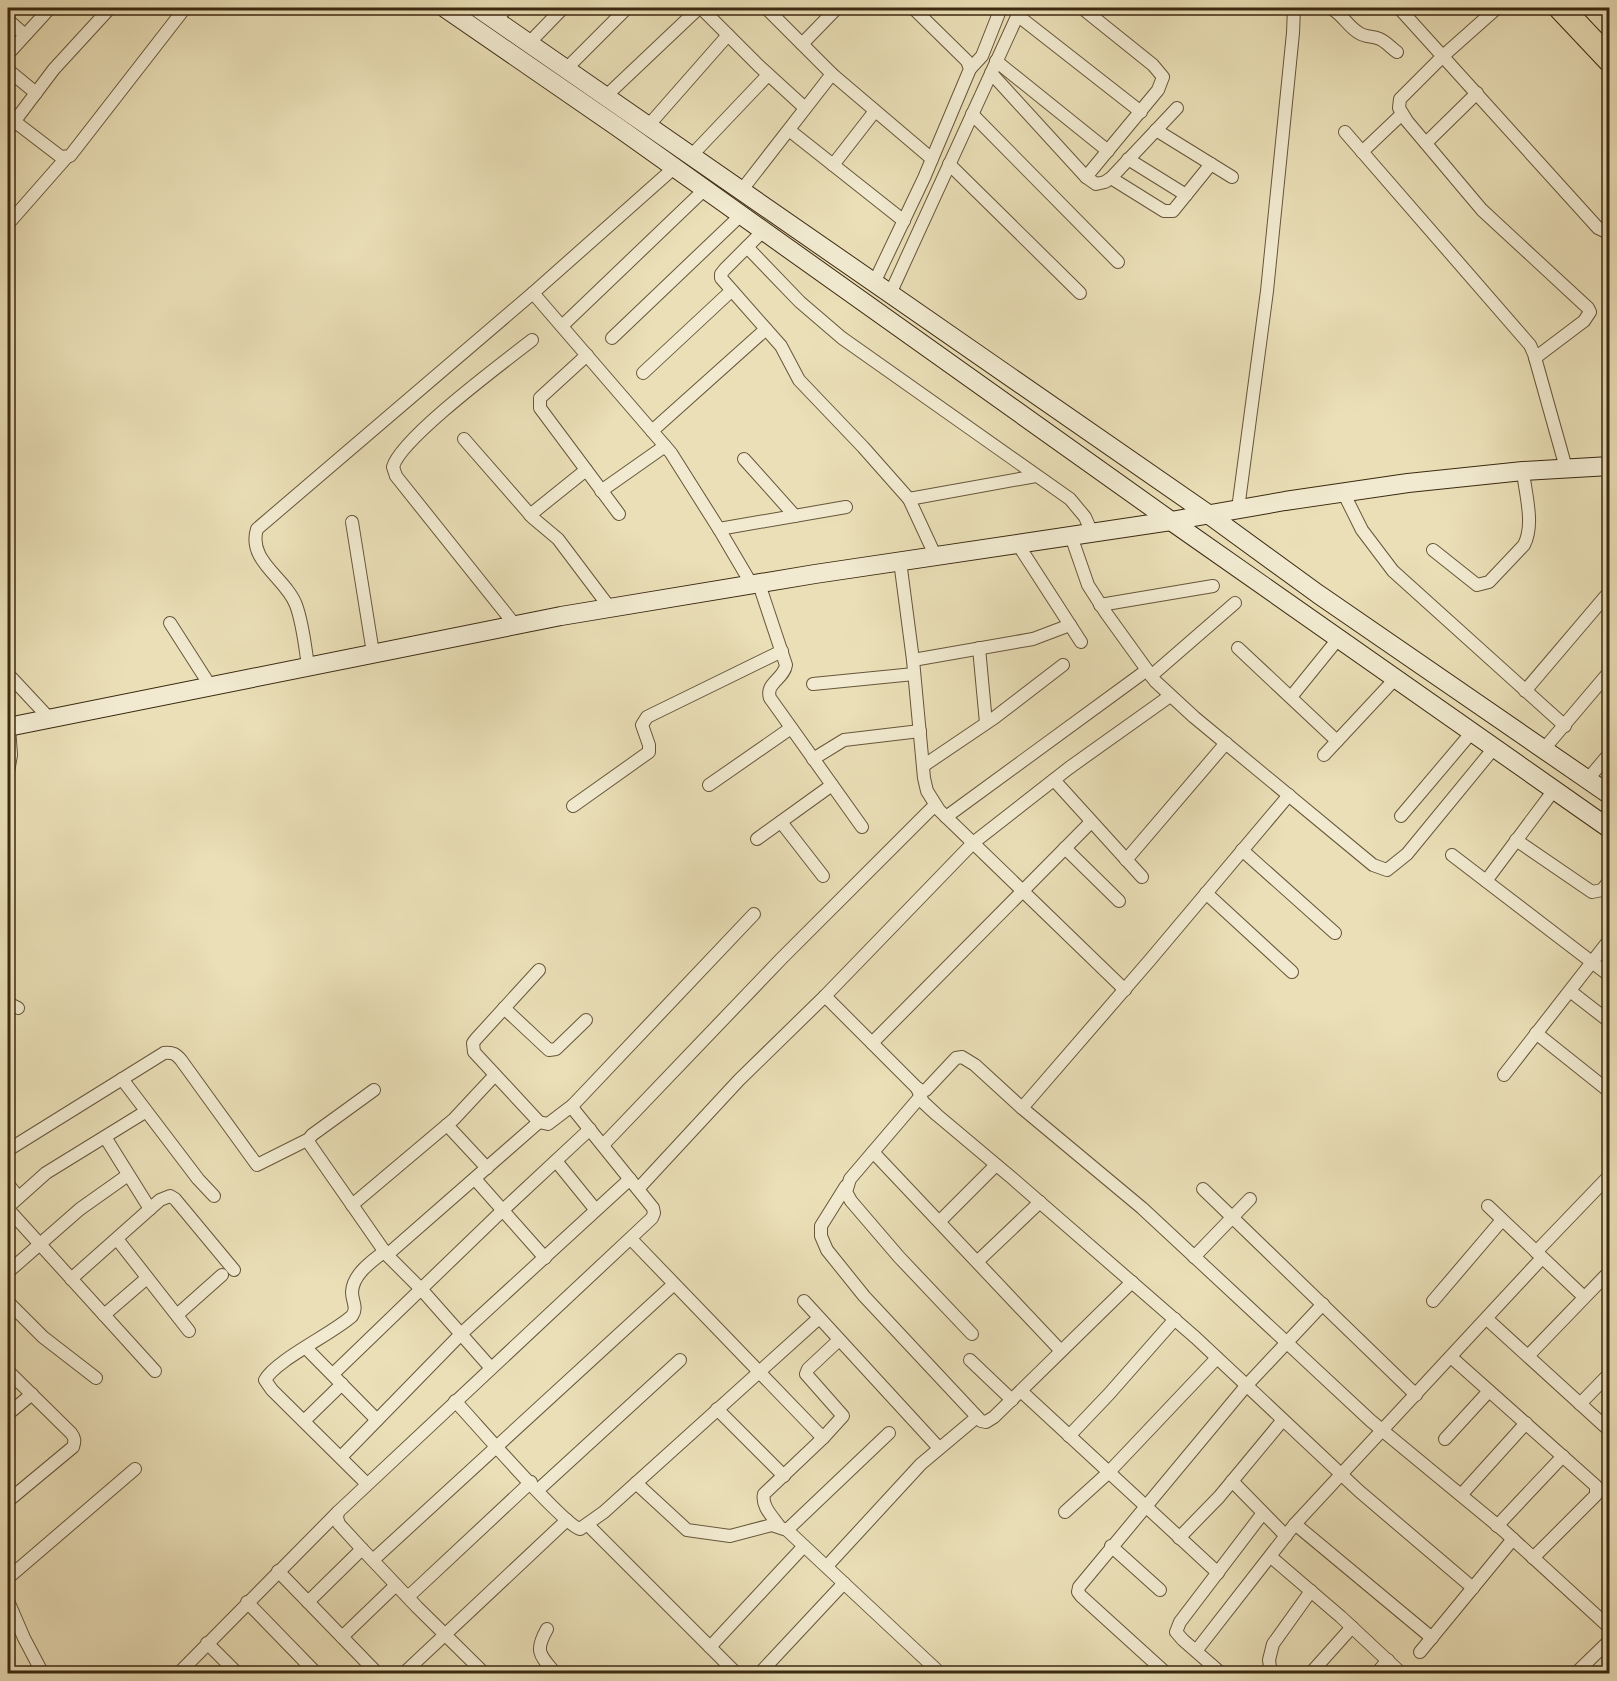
<svg xmlns="http://www.w3.org/2000/svg" width="1617" height="1681" viewBox="0 0 1617 1681" font-family="'IM FELL DW Pica',serif">
<rect width="100%" height="100%" fill="#eadfb7"/>
<filter id="stains"><feTurbulence type="fractalNoise" baseFrequency=".00333" numOctaves="4"/><feColorMatrix values="0 0 0 0 .2 0 0 0 0 .09 0 0 0 0 .02 0 0 0 .5 -.17"/></filter>
<radialGradient id="worn" r=".72"><stop offset=".6" stop-color="#630" stop-opacity="0"/><stop offset="1" stop-color="#630" stop-opacity=".3"/></radialGradient>
<g fill="none" stroke-linecap="round" stroke-linejoin="round">
<defs>
<g id="street">
<polyline points="701,8 759,66 805,108"/>
<polyline points="766,8 832,74 932,159"/>
<polyline points="1082,8 1153,65 1163,77 1158,90 1086,177"/>
<path d="M1330,8c12,5 17,18 29,25 6,4 12,3 18,5 8,2 14,10 20,14"/>
<polyline points="1399,8 1598,228 1604,231 1610,229"/>
<polyline points="1497,8 1443,56 1400,99 1399,108 1407,121 1482,210 1588,308 1590,312 1584,321 1535,358"/>
<polyline points="1017,15 1141,112"/>
<polyline points="8,20 25,35"/>
<polyline points="495,20 507,8"/>
<polyline points="529,43 563,8"/>
<polyline points="802,44 837,8"/>
<polyline points="8,54 50,8"/>
<polyline points="996,61 1108,151"/>
<polyline points="566,69 627,8"/>
<polyline points="970,69 982,56 1001,8"/>
<polyline points="8,70 36,93"/>
<polyline points="991,73 1086,177 1096,184 1105,182 1111,178 1177,108"/>
<polyline points="605,97 699,8"/>
<polyline points="972,114 1118,262"/>
<polyline points="14,121 61,157 70,156 185,8"/>
<polyline points="648,126 728,35"/>
<polyline points="8,130 54,69 110,8"/>
<polyline points="789,130 904,221"/>
<polyline points="1156,130 1232,177"/>
<polyline points="1345,132 1530,345 1534,354 1566,468"/>
<polyline points="1426,143 1477,93"/>
<polyline points="1362,152 1402,114"/>
<polyline points="691,156 768,75"/>
<polyline points="1128,159 1186,195"/>
<polyline points="949,164 1080,293"/>
<polyline points="833,165 875,111"/>
<polyline points="1111,178 1164,211 1173,211 1211,164"/>
<polyline points="741,191 832,74"/>
<polyline points="8,224 66,158"/>
<polyline points="763,231 725,269 721,274 721,278 781,346 799,380 863,447 909,499 935,555"/>
<polyline points="747,247 800,302 842,338 1070,499 1085,517 1092,533"/>
<polyline points="874,283 924,178 970,69 967,61 913,8"/>
<polyline points="533,293 671,453 719,529 752,585"/>
<polyline points="890,294 1021,8"/>
<polyline points="562,326 705,189"/>
<polyline points="612,338 741,215"/>
<polyline points="587,355 540,398 540,408 619,514"/>
<polyline points="643,373 731,291"/>
<polyline points="652,431 766,329"/>
<polyline points="464,439 533,518 558,539 610,608"/>
<polyline points="744,459 795,516"/>
<polyline points="601,491 665,446"/>
<polyline points="1343,492 1362,530 1393,571 1565,726"/>
<polyline points="909,499 1036,476"/>
<polyline points="1238,509 1267,291 1293,33 1294,8"/>
<polyline points="530,515 586,470"/>
<polyline points="352,522 373,653"/>
<polyline points="719,529 846,507"/>
<polyline points="1071,536 1088,585 1106,613 1155,681 1194,717 1373,865 1387,870 1407,854 1494,748"/>
<polyline points="1017,543 1081,642"/>
<path d="M1433,550l44,35 12,-3 35,-37c11,-21 1,-52 -1,-74"/>
<polyline points="900,561 913,660 924,778 927,791 939,810 1125,990"/>
<path d="M759,584l27,81c-2,14 -21,18 -16,33l92,129"/>
<polyline points="1100,605 1213,586"/>
<polyline points="170,623 211,687"/>
<path d="M515,625l-119,-149 -3,-9c7,-28 111,-105 139,-127"/>
<polyline points="979,648 986,723"/>
<polyline points="1238,648 1337,741"/>
<polyline points="913,660 1033,639 1070,625"/>
<path d="M308,666c-3,-20 -5,-42 -12,-61 -10,-27 -49,-44 -39,-76l276,-236 142,-126"/>
<polyline points="8,674 50,719"/>
<polyline points="1151,676 1235,603"/>
<polyline points="813,684 914,674"/>
<polyline points="1525,691 1610,591"/>
<polyline points="1291,697 1338,639"/>
<polyline points="1543,750 1610,671"/>
<polyline points="1324,755 1395,679"/>
<polyline points="813,759 844,740 920,731"/>
<polyline points="923,766 994,718 1063,665"/>
<polyline points="8,772 11,755 9,727"/>
<polyline points="1588,779 1610,753"/>
<polyline points="1054,780 1142,877"/>
<polyline points="709,785 791,728"/>
<polyline points="573,806 649,752 649,745 642,725 647,717 782,651"/>
<polyline points="1401,816 1472,732"/>
<polyline points="946,817 1147,670"/>
<polyline points="781,822 823,876"/>
<polyline points="757,839 832,785"/>
<polyline points="1516,840 1592,892 1602,890 1610,880"/>
<polyline points="1065,848 1119,901"/>
<polyline points="1242,850 1335,933"/>
<polyline points="1452,855 1610,976"/>
<polyline points="1126,860 1226,743"/>
<polyline points="1486,881 1554,790"/>
<polyline points="1206,893 1292,972"/>
<polyline points="539,970 476,1039 473,1043 474,1052 539,1122 548,1124 573,1105"/>
<polyline points="1570,991 1610,1022"/>
<polyline points="825,996 917,1088 922,1091 926,1090 956,1058 962,1057 975,1065 1022,1108 1142,1208 1371,1421 1503,1530 1610,1628"/>
<polyline points="8,1003 18,1008"/>
<polyline points="504,1008 549,1050 556,1049 586,1020"/>
<polyline points="1536,1033 1610,1092"/>
<polyline points="872,1043 1091,822"/>
<polyline points="1504,1075 1610,939"/>
<polyline points="122,1079 198,1179 214,1196"/>
<polyline points="917,1088 923,1102 937,1115 1012,1178 1196,1338 1359,1491 1473,1588"/>
<polyline points="374,1090 312,1135 309,1139 309,1143 387,1255 421,1289 491,1368"/>
<polyline points="920,1097 850,1179 846,1192 851,1201 899,1257 972,1334"/>
<polyline points="1022,1108 1150,960 1289,795"/>
<polyline points="447,1125 487,1168"/>
<polyline points="105,1137 150,1209"/>
<polyline points="603,1145 781,959 935,805"/>
<path d="M8,1150l156,-97c9,-1 12,1 17,7l76,105 52,-26"/>
<polyline points="873,1152 1061,1351"/>
<polyline points="556,1161 595,1209"/>
<polyline points="475,1179 545,1258"/>
<polyline points="8,1184 18,1197"/>
<polyline points="846,1186 821,1226 821,1236 827,1250 864,1296 981,1421 986,1422 994,1417 1132,1282"/>
<polyline points="638,1189 739,1080 825,996 973,843 1069,768 1170,696"/>
<polyline points="1203,1189 1416,1395"/>
<polyline points="352,1205 454,1119 495,1075"/>
<polyline points="1488,1206 1584,1297"/>
<polyline points="8,1207 46,1173 145,1112"/>
<polyline points="8,1209 155,1371"/>
<polyline points="940,1221 996,1165"/>
<polyline points="117,1239 189,1331"/>
<polyline points="631,1239 823,1438"/>
<polyline points="1536,1252 1610,1175"/>
<polyline points="387,1255 539,1122"/>
<polyline points="1194,1257 1250,1199"/>
<polyline points="978,1261 1040,1202"/>
<polyline points="8,1272 80,1209 128,1175"/>
<polyline points="71,1279 160,1200 170,1196 175,1199 234,1270"/>
<polyline points="804,1301 939,1448"/>
<polyline points="1433,1301 1502,1220"/>
<polyline points="8,1302 43,1337 96,1378"/>
<polyline points="104,1315 147,1278"/>
<polyline points="177,1315 222,1275"/>
<polyline points="1487,1319 1610,1431"/>
<polyline points="306,1348 377,1420"/>
<polyline points="1528,1356 1610,1271"/>
<polyline points="1451,1357 1596,1486 1596,1495 1533,1558"/>
<polyline points="970,1360 1012,1400"/>
<path d="M8,1371l63,62c4,5 4,8 2,14l-65,54"/>
<polyline points="333,1374 503,1210 590,1129"/>
<polyline points="1021,1391 1218,1573"/>
<path d="M455,1401c19,20 108,124 125,128l24,-17 215,-194"/>
<polyline points="1580,1404 1610,1373"/>
<polyline points="717,1409 784,1476"/>
<polyline points="8,1414 32,1394"/>
<polyline points="304,1421 342,1384"/>
<polyline points="1069,1436 1109,1394 1175,1319"/>
<polyline points="1445,1439 1489,1391"/>
<polyline points="341,1457 461,1334 630,1179"/>
<polyline points="1232,1481 1286,1536"/>
<polyline points="636,1483 687,1530 730,1536 772,1525 787,1530 941,1674"/>
<path d="M367,1484l-95,-94 -7,-10c11,-20 67,-46 87,-64 6,-9 0,-14 0,-24 1,-18 19,-30 33,-41"/>
<polyline points="538,1490 680,1360"/>
<polyline points="1461,1495 1526,1423"/>
<polyline points="1065,1512 1108,1473 1217,1358"/>
<polyline points="1295,1524 1432,1638"/>
<polyline points="588,1525 737,1674"/>
<path d="M779,1526c-6,-9 -18,-20 -15,-32l59,-56 20,-22 -37,-42 2,-5 31,-29"/>
<polyline points="1497,1526 1563,1456"/>
<polyline points="787,1530 889,1433"/>
<polyline points="1179,1538 1219,1497 1282,1421"/>
<polyline points="1111,1546 1160,1590"/>
<polyline points="1271,1557 1341,1617 1402,1674"/>
<polyline points="373,1560 674,1284"/>
<polyline points="827,1566 921,1464 977,1417"/>
<polyline points="278,1571 378,1674"/>
<polyline points="8,1578 135,1469"/>
<polyline points="408,1597 531,1482"/>
<polyline points="8,1601 24,1638 43,1674"/>
<polyline points="247,1602 317,1674"/>
<polyline points="308,1602 362,1549"/>
<path d="M547,1629c-13,23 -7,26 9,45"/>
<polyline points="342,1637 396,1585"/>
<polyline points="207,1643 238,1674"/>
<polyline points="710,1647 804,1546"/>
<polyline points="1196,1651 1295,1524 1542,1258"/>
<polyline points="1420,1652 1513,1539"/>
<polyline points="178,1674 338,1512"/>
<polyline points="403,1674 567,1520"/>
<polyline points="485,1674 417,1607 362,1549 339,1524 337,1518 338,1512 652,1218 654,1213 653,1208 574,1110 573,1105 754,914"/>
<polyline points="759,1674 844,1583"/>
<polyline points="1167,1674 1081,1596 1078,1592 1079,1587 1246,1386 1323,1304"/>
<polyline points="1222,1674 1183,1640 1176,1632 1180,1622 1263,1513"/>
<polyline points="1271,1674 1269,1660 1273,1644 1311,1591"/>
<polyline points="1310,1674 1352,1627"/>
<polyline points="1376,1674 1388,1660"/>
<polyline points="1575,1674 1610,1640"/>
</g>
<g id="secondary">
<polyline points="445,8 619,128 1171,521 1610,829"/>
<polyline points="478,8 1208,514 1318,594 1610,795"/>
<polyline points="8,727 561,616 815,574 1171,521 1285,501 1408,483 1523,471 1610,466"/>
</g>
<polyline id="highway" points="1561,8 1610,60"/>
</defs>
<use href="#street" stroke="#67563a" stroke-width="14"/>
<use href="#secondary" stroke="#3b2910" stroke-width="20"/>
<use href="#highway" stroke="#3b2910" stroke-width="26"/>
<use href="#street" stroke="#f1ead0" stroke-width="12"/>
<use href="#secondary" stroke="#f1ead0" stroke-width="18"/>
<use href="#highway" stroke="#eadfb7" stroke-width="24"/>
</g>
<rect width="1617" height="1681" fill="none" stroke="#eadfb7" stroke-width="30"/>
<rect x="9" y="9" width="1599" height="1663" fill="none" stroke="#3b2910" stroke-width="3"/>
<rect x="15" y="15" width="1587" height="1651" fill="none" stroke="#3b2910" stroke-width="1.5"/>
<rect width="100%" height="100%" filter="url(#stains)"/>
<rect width="100%" height="100%" fill="url(#worn)"/>
</svg>
